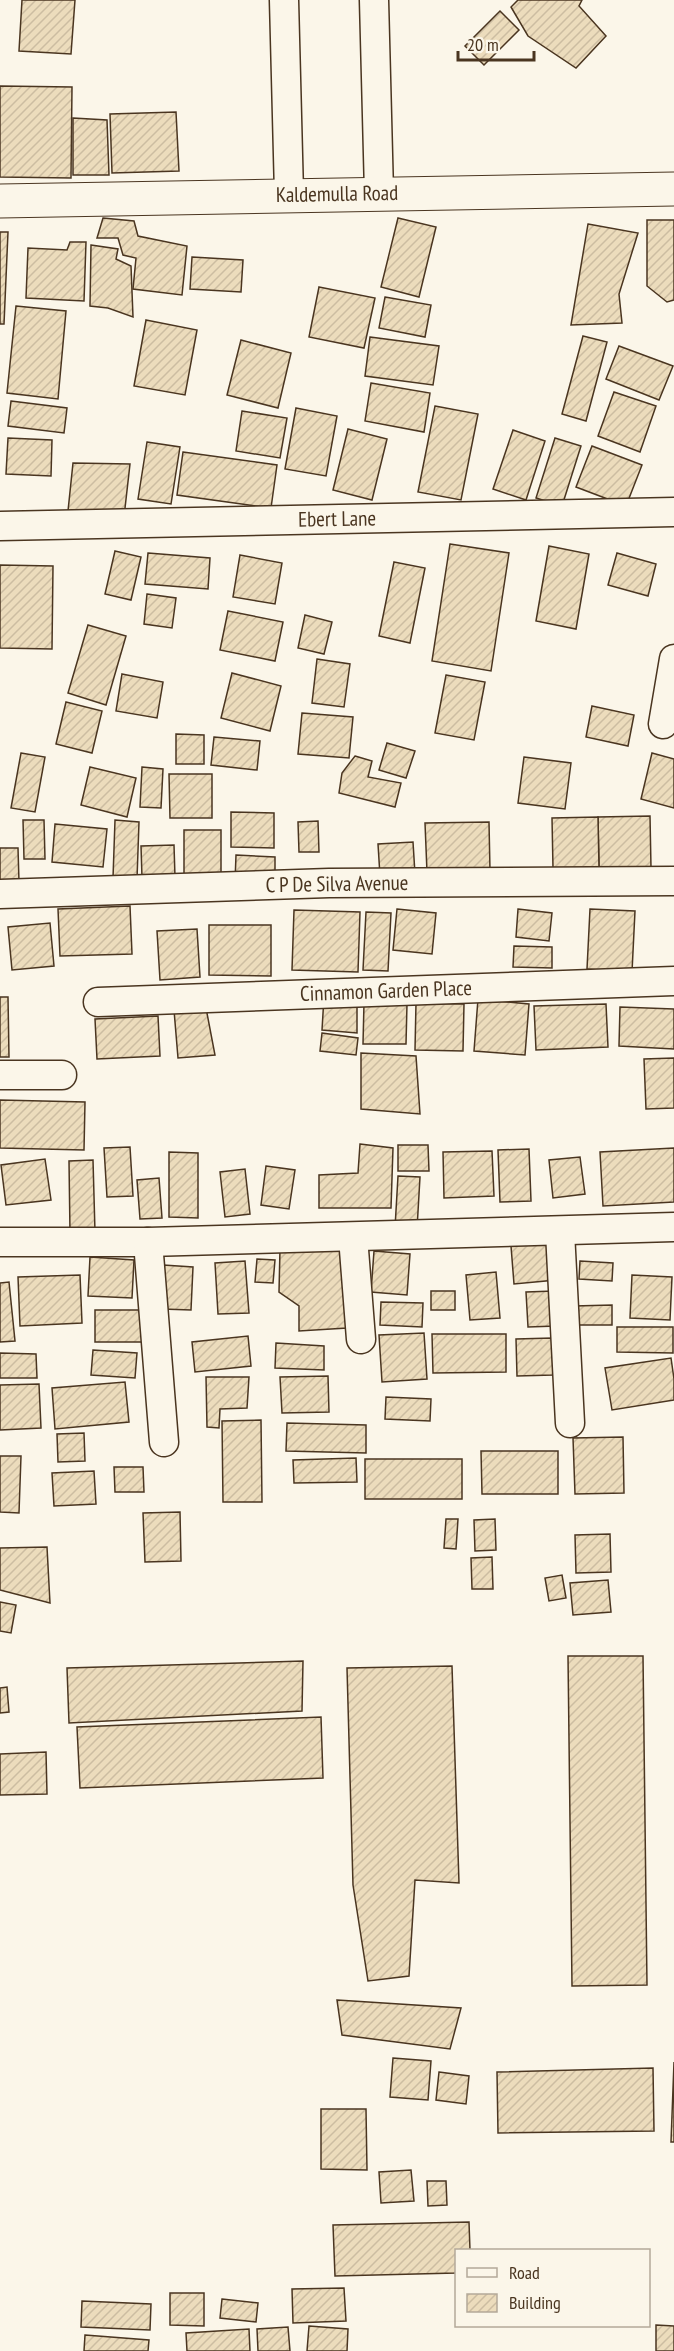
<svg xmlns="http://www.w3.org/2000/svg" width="674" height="2351" viewBox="0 0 674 2351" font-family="'PT Sans Narrow',sans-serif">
<defs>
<pattern id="building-hatch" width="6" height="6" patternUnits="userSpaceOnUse" patternTransform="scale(1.5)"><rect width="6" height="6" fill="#ecdcbc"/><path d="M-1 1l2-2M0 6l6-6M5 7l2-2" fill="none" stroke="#ccbda1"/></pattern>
</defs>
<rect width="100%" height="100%" fill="#fbf6e9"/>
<g fill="url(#building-hatch)" stroke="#4a3520" stroke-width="1.5">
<polygon points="22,0 75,0 71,54 19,51"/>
<polygon points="518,0 582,0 579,6 606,36 576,68 528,36 511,7"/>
<polygon points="500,11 519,30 484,65 465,46"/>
<polygon points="0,86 72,87 71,178 0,177"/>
<polygon points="176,112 179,171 112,173 110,114"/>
<polygon points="73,118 107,120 109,175 73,175"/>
<polygon points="103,218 134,221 138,236 187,246 182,295 133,289 136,258 123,255 118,238 97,238"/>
<polygon points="398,218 436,227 419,297 381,287"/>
<polygon points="647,220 674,220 674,300 667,302 647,286"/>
<polygon points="588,224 638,233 619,294 622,323 571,325"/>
<polygon points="0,232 8,232 4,324 0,324"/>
<polygon points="70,242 86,242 84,301 26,298 28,248 67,250"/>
<polygon points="91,245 118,249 116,259 131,266 133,317 108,308 90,306"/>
<polygon points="192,257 243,260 241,292 190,289"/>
<polygon points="319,287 375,298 364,348 309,337"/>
<polygon points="385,297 431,305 425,337 379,328"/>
<polygon points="16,306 66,311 58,399 7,393"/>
<polygon points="146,320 197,330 185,395 134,386"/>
<polygon points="583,336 607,342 586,421 562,414"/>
<polygon points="370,337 439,346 433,385 365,376"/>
<polygon points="241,340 291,353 278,408 227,395"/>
<polygon points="619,346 673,366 659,400 606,379"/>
<polygon points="371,383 430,393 424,432 365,421"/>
<polygon points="614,392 656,406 640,452 598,436"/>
<polygon points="11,401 67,408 64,433 8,426"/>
<polygon points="435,406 478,414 461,500 418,492"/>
<polygon points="296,408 337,416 326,476 285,469"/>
<polygon points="242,411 287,418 280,458 236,451"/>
<polygon points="348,429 387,439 372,500 333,490"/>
<polygon points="513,430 545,441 526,500 493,489"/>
<polygon points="8,438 52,440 51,476 6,474"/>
<polygon points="555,438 581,446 562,506 536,498"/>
<polygon points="147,442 180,447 171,504 138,499"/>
<polygon points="592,446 642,465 626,506 576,487"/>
<polygon points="183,452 277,465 271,508 177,495"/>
<polygon points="73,463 130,464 124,517 68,511"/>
<polygon points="450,544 509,553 491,671 432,661"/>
<polygon points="549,546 589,554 576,629 536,621"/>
<polygon points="115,551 141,557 131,600 105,594"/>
<polygon points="148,553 210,558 208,589 145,584"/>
<polygon points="617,553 656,564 648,596 608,585"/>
<polygon points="240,555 282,563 275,604 233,597"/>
<polygon points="394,562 425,568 410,643 379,636"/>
<polygon points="0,565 53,566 52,649 0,648"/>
<polygon points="147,594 176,598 172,628 144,624"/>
<polygon points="228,611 283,622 275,661 220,650"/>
<polygon points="305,615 332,622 324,654 298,648"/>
<polygon points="88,625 126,636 106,705 68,693"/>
<polygon points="317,659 350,664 344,707 312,703"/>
<polygon points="232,673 281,686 270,731 221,718"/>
<polygon points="122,674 163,682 157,718 116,711"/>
<polygon points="446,675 485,682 474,740 435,733"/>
<polygon points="66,702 102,711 92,753 56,744"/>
<polygon points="592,706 634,715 628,746 586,737"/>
<polygon points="302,713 353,717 349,758 298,754"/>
<polygon points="176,734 204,735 204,764 176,764"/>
<polygon points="214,737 260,741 257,770 211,765"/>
<polygon points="387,743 415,751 406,778 379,770"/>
<polygon points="21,753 45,757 35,812 11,808"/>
<polygon points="652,753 674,759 674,808 641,799"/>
<polygon points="355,756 372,761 368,777 401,783 395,807 339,793 342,773"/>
<polygon points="524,757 571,763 565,809 518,803"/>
<polygon points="90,767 136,778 127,817 81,805"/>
<polygon points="142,767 163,769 161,808 140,807"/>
<polygon points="169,774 212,774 212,818 170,818"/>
<polygon points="231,812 274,813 274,848 231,847"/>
<polygon points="650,816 651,868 599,868 598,817"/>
<polygon points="598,817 599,868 553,868 552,818"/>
<polygon points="23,820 44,820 45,859 24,859"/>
<polygon points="115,820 139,822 137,879 113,878"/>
<polygon points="318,821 319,852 299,852 298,822"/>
<polygon points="489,822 490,871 427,872 425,823"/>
<polygon points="55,824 107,829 103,867 52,862"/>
<rect x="184" y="830" width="37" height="48"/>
<polygon points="413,842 415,874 380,876 378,844"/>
<polygon points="174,845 175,877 142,878 141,846"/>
<polygon points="0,848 18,848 19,882 0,883"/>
<polygon points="236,855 275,857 275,883 235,882"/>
<polygon points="130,906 132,954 60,956 58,909"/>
<polygon points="397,909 436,913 432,954 393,950"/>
<polygon points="518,909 552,913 549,941 516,937"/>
<polygon points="590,909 635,911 632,972 587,969"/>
<polygon points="294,910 360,912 358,972 292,970"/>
<polygon points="366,912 391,913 388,971 363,970"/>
<polygon points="50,923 54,966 12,970 8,927"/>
<polygon points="209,925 271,925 271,976 209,975"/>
<polygon points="197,929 200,977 160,980 157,931"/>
<polygon points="514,946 552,947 552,968 513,967"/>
<polygon points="0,997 8,997 9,1057 0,1057"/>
<polygon points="324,997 357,1000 357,1033 322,1030"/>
<polygon points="478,999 529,1004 525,1055 474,1051"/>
<polygon points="364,1003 407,1004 406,1044 363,1044"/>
<polygon points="416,1003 464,1004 463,1051 415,1050"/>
<polygon points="606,1004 608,1047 536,1050 534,1006"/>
<polygon points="620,1007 674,1009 674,1049 619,1046"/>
<polygon points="206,1008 215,1055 178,1058 174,1010"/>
<polygon points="158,1016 160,1056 97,1059 95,1019"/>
<polygon points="322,1033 358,1038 356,1055 320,1051"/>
<polygon points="361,1053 416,1056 420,1114 361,1109"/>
<polygon points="674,1058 674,1108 646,1109 644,1059"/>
<polygon points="0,1100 85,1102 84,1150 0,1148"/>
<polygon points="360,1144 393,1148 391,1208 319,1208 319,1175 358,1173"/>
<polygon points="398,1145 428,1145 429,1171 398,1171"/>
<polygon points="130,1147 133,1196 107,1197 104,1148"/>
<polygon points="674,1148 674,1202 603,1206 600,1152"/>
<polygon points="529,1149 531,1201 500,1202 498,1150"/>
<polygon points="492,1151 494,1196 444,1198 443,1152"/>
<polygon points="169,1152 198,1153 198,1218 169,1217"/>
<polygon points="580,1157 585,1194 553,1198 549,1160"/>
<polygon points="45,1159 51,1200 6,1205 1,1165"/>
<polygon points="93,1160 95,1232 70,1233 69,1161"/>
<polygon points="266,1166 295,1170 289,1209 261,1205"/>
<polygon points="245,1169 250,1214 225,1217 220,1172"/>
<polygon points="398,1176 420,1177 417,1229 395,1228"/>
<polygon points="159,1178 162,1218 140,1219 137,1180"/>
<polygon points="552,1242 556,1280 514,1284 511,1246"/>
<polygon points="280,1249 346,1251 347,1328 299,1331 299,1306 279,1292"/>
<polygon points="374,1251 410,1254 407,1295 371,1292"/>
<polygon points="90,1257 134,1260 132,1298 88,1296"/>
<polygon points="257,1259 275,1260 273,1283 255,1282"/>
<polygon points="245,1261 249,1313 218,1314 215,1263"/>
<polygon points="580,1261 613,1263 612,1281 579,1279"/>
<polygon points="163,1265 193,1267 191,1310 162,1309"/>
<polygon points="496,1272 500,1318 470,1320 466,1275"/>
<polygon points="80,1275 82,1323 20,1326 18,1277"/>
<polygon points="632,1275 672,1277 670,1320 630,1318"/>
<polygon points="9,1282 15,1341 0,1342 0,1283"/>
<rect x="431" y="1291" width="24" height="19"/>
<polygon points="554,1291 556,1326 528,1327 526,1292"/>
<polygon points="381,1302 423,1303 422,1327 380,1325"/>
<polygon points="612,1305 612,1325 575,1325 574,1306"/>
<rect x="95" y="1310" width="49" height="32"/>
<polygon points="617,1327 673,1327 673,1353 617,1352"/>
<polygon points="424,1333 427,1379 382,1382 379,1335"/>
<polygon points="432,1334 506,1334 506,1372 433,1373"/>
<polygon points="248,1336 251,1366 195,1372 192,1342"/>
<polygon points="552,1338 553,1375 517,1376 516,1339"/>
<polygon points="276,1343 324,1346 324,1370 275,1368"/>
<polygon points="93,1350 137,1353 135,1378 91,1375"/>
<polygon points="0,1353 36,1354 37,1378 0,1378"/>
<polygon points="671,1358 674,1379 674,1400 612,1410 605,1368"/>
<polygon points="328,1376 329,1412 282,1413 280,1377"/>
<polygon points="206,1377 249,1377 247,1408 220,1409 219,1428 207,1427"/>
<polygon points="125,1382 129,1422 55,1429 52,1388"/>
<polygon points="39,1384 41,1428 0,1430 0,1385"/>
<polygon points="386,1397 431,1399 430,1421 385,1419"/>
<polygon points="261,1420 262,1502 223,1502 222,1421"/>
<polygon points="287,1423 366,1425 366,1453 286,1451"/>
<polygon points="84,1433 85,1461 58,1462 57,1434"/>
<polygon points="623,1437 624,1493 575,1494 573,1438"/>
<polygon points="481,1451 558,1451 558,1494 482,1494"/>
<polygon points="0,1456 21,1456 19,1513 0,1512"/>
<polygon points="356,1458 357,1482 294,1483 293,1460"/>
<rect x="365" y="1459" width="97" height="40"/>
<polygon points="114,1467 143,1467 144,1492 115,1492"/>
<polygon points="94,1471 96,1504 54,1506 52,1473"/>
<polygon points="180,1512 181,1561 145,1562 143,1513"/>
<polygon points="446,1519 458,1519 456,1549 444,1548"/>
<polygon points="495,1519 496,1550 475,1551 474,1520"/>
<polygon points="610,1534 611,1572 576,1573 575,1535"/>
<polygon points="47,1547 50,1603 0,1590 0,1548"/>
<polygon points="492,1557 493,1589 472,1589 471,1558"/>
<polygon points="562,1575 566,1598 549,1601 545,1578"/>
<polygon points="608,1580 611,1612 573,1615 570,1583"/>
<polygon points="0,1602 16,1605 11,1633 0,1631"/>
<polygon points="568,1656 643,1656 647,1985 572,1986"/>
<polygon points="303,1661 302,1711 69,1723 67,1668"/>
<polygon points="452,1666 459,1883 415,1880 409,1976 368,1981 353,1885 347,1668"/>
<polygon points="7,1687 9,1712 0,1713 0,1688"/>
<polygon points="321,1717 323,1778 80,1788 77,1727"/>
<polygon points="46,1752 47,1794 0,1795 0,1754"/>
<polygon points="337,2000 461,2008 450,2049 342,2035"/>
<polygon points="393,2058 431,2061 428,2100 390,2097"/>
<polygon points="674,2062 674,2142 671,2142"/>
<polygon points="653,2068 654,2131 498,2133 497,2072"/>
<polygon points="439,2072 469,2076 466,2104 436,2100"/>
<polygon points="321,2109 366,2109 367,2170 321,2169"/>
<polygon points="411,2170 414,2201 381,2203 379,2172"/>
<polygon points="427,2181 446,2181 447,2205 428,2206"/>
<polygon points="469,2222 470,2250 456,2250 456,2273 335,2276 333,2225"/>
<polygon points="344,2288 346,2321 293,2323 292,2289"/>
<polygon points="170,2293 204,2293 204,2326 170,2325"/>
<polygon points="222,2299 258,2303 256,2322 220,2318"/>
<polygon points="82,2301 151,2304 150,2330 81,2327"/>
<polygon points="656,2325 674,2326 674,2351 656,2351"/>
<polygon points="309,2326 348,2329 347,2351 307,2351"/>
<polygon points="288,2327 290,2351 258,2351 257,2329"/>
<polygon points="249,2329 250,2351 187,2351 186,2333"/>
<polygon points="85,2335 149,2340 148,2351 84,2351"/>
</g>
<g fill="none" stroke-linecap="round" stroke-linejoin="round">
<defs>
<g id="minor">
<polyline points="284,0 289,194"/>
<polyline points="374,0 379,193"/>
<polyline points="0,526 674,512"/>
<polyline points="663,724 674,659"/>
<polyline points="0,894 329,883 674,881"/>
<polyline points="98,1002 674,981"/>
<polyline points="0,1075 62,1075"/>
<polyline points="560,1232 570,1423"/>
<polyline points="353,1237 361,1339"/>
<polyline points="0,1242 148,1242 674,1227"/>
<polyline points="148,1242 164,1442"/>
</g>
<polyline id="major" points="0,201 674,189"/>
</defs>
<use href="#minor" stroke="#4a3520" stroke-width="31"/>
<use href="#major" stroke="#4a3520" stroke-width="35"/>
<use href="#minor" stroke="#fbf6e9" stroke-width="28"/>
<use href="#major" stroke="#fbf6e9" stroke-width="33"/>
</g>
<g text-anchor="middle" stroke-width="4.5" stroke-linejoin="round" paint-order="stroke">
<g font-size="21" fill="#4a3520" stroke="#fbf6e9">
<text transform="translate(337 194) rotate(-1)" y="7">Kaldemulla Road</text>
<text transform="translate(337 519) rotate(-1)" y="7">Ebert Lane</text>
<text transform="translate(337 884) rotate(-1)" y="7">C P De Silva Avenue</text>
<text transform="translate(386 991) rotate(-2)" y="7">Cinnamon Garden Place</text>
</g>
</g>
<rect x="455" y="2249" width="195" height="78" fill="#fbf6e9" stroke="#b4a999" stroke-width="1.5"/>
<rect x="467" y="2268" width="30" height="9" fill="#fbf6e9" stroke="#b4a999" stroke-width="1.5"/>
<text x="509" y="2279" font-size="18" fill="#4a3520">Road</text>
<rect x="467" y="2294" width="30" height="18" fill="url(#building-hatch)" stroke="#b4a999" stroke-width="1.5"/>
<text x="509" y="2309" font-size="18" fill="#4a3520">Building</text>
<path d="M458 51v9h76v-9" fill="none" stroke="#4a3520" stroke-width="3"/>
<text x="467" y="51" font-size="18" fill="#4a3520" stroke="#fbf6e9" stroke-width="4.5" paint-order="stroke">20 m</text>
</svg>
